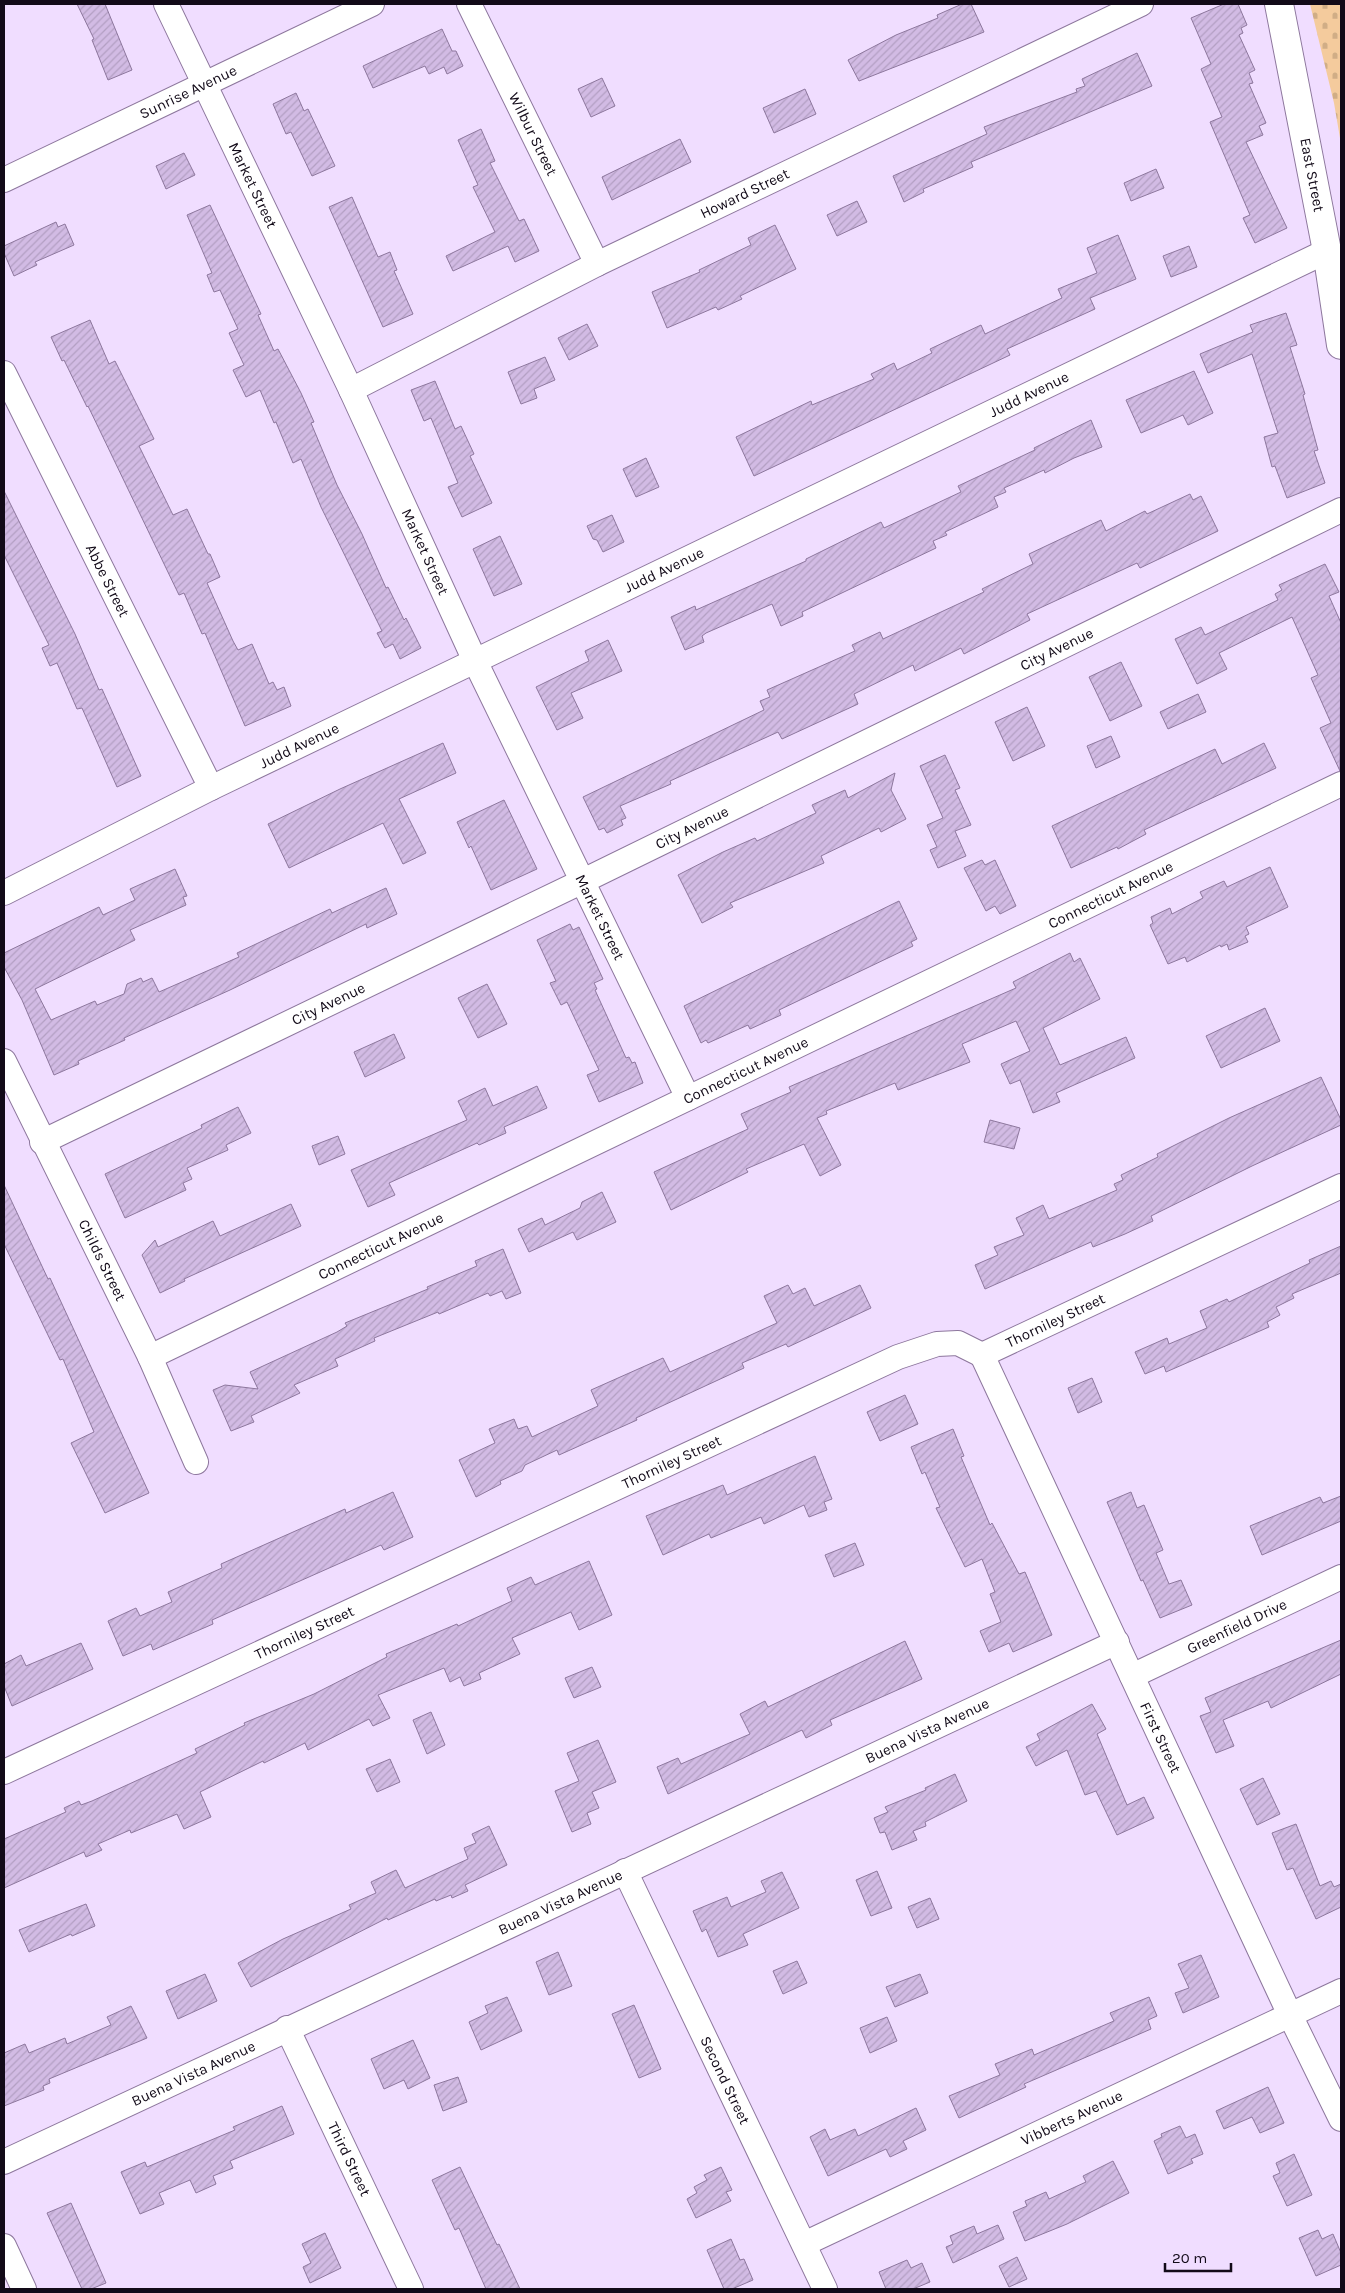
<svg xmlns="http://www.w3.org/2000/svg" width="1345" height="2293" viewBox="0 0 1345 2293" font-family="Karla,sans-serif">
<defs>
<pattern id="cemetery-stones" width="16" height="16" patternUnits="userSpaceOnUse" patternTransform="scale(1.25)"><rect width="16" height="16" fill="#f4cb9d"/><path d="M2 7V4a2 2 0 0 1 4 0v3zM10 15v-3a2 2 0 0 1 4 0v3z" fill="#d0ad86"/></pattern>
<pattern id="building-hatch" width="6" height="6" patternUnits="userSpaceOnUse" patternTransform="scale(1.25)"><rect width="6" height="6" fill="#d2bbe4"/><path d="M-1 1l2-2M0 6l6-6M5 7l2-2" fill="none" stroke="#b39fc3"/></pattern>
</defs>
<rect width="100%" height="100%" fill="#f0ddff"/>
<polygon fill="url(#cemetery-stones)" points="1310,4 1341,4 1341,144 1334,103"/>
<g fill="url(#building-hatch)" stroke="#8d779d">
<polygon points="77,4 105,4 132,70 108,80 92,40 94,39"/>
<polygon points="962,4 971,4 984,32 859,81 848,60 896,35 938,18 937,15"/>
<polygon points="1224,4 1238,4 1247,25 1241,28 1243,33 1239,35 1255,70 1249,73 1253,83 1249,84 1266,123 1259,126 1263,135 1246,142 1287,228 1255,243 1243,218 1250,215 1210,122 1222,117 1201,69 1211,64 1191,18"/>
<polygon points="442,29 452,51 456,51 463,66 447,74 444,67 429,74 425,66 373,88 363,66"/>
<polygon points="1137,53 1152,86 971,162 973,167 923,189 924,192 904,202 893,176 987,134 984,127 1077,92 1076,89 1085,86 1082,79"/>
<polygon points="602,78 615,106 591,117 578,89"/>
<polygon points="805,89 816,114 774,133 763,108"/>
<polygon points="296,93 304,111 308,109 335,166 312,176 291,132 286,134 273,104"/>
<polygon points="481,129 495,161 490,163 519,221 524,219 539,251 515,262 508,246 453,271 446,256 495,232 473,187 478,185 458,140"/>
<polygon points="680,139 691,162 612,200 602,177"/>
<polygon points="184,153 195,175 166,189 156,166"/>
<polygon points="1156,169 1164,188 1131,201 1124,183"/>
<polygon points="352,197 378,257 390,252 397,270 394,271 413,314 383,327 329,207"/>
<polygon points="857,201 867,222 837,236 827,215"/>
<polygon points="210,205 261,314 258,315 274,351 278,349 301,393 314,422 311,423 337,485 362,534 386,588 388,587 404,620 406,618 421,648 400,659 393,644 385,648 377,633 382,631 321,507 301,459 293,463 276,422 274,423 260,390 246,397 233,370 244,365 229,333 238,329 220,290 214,292 207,275 212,273 187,215"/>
<polygon points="56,222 58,227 65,224 74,245 35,262 37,265 14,276 4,253 4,246"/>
<polygon points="775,225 796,269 740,296 742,299 718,310 716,307 667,328 652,292 700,272 699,270 751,245 748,238"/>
<polygon points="1118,235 1136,279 1090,298 1095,309 1007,349 1010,355 754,476 736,437 811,401 812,405 874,379 871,374 894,363 897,370 932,353 930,349 981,325 985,334 1062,298 1058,289 1097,273 1087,248"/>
<polygon points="1189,246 1197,267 1171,277 1163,256"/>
<polygon points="1286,313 1297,345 1290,347 1305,394 1303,395 1318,450 1314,451 1325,483 1287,498 1275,466 1272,467 1264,437 1278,433 1252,354 1208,373 1200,354 1253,332 1250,325"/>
<polygon points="90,320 109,364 115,361 154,439 139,446 173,515 187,509 208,554 210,554 220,577 207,583 233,641 238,650 252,644 269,684 273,682 277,690 284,687 291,706 245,726 205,633 202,634 184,593 179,595 88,406 87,407 64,360 62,361 51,337"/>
<polygon points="587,324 598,346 569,360 558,338"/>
<polygon points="545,357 555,380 534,389 537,398 521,404 508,372"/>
<polygon points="1194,371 1213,413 1188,425 1183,415 1141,433 1126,400"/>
<polygon points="435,381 455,429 461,426 474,454 470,456 492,503 462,517 448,487 458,483 431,418 424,421 411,390"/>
<polygon points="1091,420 1102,447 1074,458 1045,473 1044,470 1004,488 1006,492 994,497 998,507 945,532 947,535 933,541 936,548 802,612 803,616 781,626 772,604 706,633 702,636 704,642 685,650 671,617 695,606 696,610 806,561 806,559 881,522 884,528 961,492 958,486 1035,450 1034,448"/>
<polygon points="646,458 659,487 636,497 623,469"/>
<polygon points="4,491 75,634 99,690 102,689 141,776 117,787 82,708 77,709 57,663 50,666 42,648 49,645 4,555"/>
<polygon points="1190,494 1193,500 1201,496 1218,531 1140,568 1137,563 1027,614 1030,620 964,654 961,648 915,671 913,665 854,694 858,704 782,739 778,732 670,781 671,784 620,806 626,818 621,820 623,825 607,833 604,828 599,830 583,797 764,710 760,701 770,697 767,690 855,651 852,645 880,632 883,639 984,592 982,589 1033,564 1029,554 1101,520 1106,531 1145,511 1147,514"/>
<polygon points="612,515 624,542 603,552 597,540 593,539 587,526"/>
<polygon points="500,536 522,584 494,596 473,549"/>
<polygon points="1325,564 1339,592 1329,596 1341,623 1340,771 1320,728 1331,723 1311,678 1318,675 1292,617 1219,653 1227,669 1197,684 1175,639 1201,627 1205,635 1278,600 1275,594 1282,590 1279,585"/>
<polygon points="608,640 622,671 571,693 583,718 557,730 536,687 589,661 585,651"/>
<polygon points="1121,662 1142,706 1110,721 1089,677"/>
<polygon points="1198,694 1206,712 1168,729 1160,712"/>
<polygon points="1027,707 1045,746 1013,761 995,722"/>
<polygon points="1111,736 1120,757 1096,768 1087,746"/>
<polygon points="443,743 456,773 399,799 426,853 403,864 383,823 289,868 268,824 340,789"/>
<polygon points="1264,743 1276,768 1144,830 1146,834 1118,849 1117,847 1071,868 1052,826 1215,749 1222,764"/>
<polygon points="945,755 960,788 955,790 971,825 955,831 966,856 938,868 930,850 937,847 927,825 943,818 920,766"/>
<polygon points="895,773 891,790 906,819 881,832 879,828 821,856 824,863 730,903 733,907 702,923 678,875 723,852 755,838 757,841 816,813 812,805 845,790 848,798"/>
<polygon points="504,800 537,869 491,890 471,846 469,848 457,822"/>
<polygon points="982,860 985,865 995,860 1016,906 1000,914 995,906 986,911 964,868"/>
<polygon points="1270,867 1288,907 1246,927 1249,934 1245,936 1248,942 1229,950 1227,944 1221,947 1220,945 1187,962 1185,957 1168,964 1150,925 1153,923 1151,917 1170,908 1172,914 1203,898 1200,892 1224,881 1227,887"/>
<polygon points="175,869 187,896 183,897 186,905 130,930 135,940 35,989 51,1020 95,1001 97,1005 124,994 127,984 141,978 143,982 152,978 159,992 239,957 237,953 330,909 332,913 386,888 397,914 367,928 366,924 230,990 124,1038 125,1040 78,1061 79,1064 54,1075 22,1000 4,967 4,953 99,907 103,915 135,900 130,889"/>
<polygon points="899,901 917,939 911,942 913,946 779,1010 781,1015 750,1029 748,1025 708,1043 706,1040 701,1043 684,1006"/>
<polygon points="570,924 573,930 579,927 603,979 594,983 597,989 595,990 626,1058 629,1057 632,1063 635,1062 643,1083 599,1102 587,1075 599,1070 567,1002 561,1005 550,983 556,981 537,940"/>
<polygon points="1070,953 1074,962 1080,958 1100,999 1043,1028 1060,1065 1126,1037 1135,1058 1056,1093 1060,1102 1033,1113 1020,1080 1010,1084 1001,1064 1030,1051 1016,1021 962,1044 970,1062 898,1090 895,1083 826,1111 827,1114 817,1118 841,1165 820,1176 804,1144 746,1169 748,1172 671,1210 654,1172 748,1129 741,1114 791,1092 789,1087 1016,988 1013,982"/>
<polygon points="487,984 507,1024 478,1038 458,998"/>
<polygon points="1265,1008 1280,1041 1221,1068 1206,1036"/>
<polygon points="394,1034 405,1058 365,1077 354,1052"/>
<polygon points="1321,1077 1341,1120 1341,1125 1252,1166 1151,1216 1153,1221 1125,1234 1093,1247 1091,1242 985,1289 975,1265 998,1255 994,1247 1024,1235 1016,1218 1043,1205 1049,1219 1117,1190 1114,1184 1123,1180 1121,1175 1158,1157 1157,1154 1229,1118"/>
<polygon points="537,1086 547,1108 504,1127 506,1133 479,1145 477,1143 389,1183 395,1195 368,1207 351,1170 467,1120 458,1101 485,1088 493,1106"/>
<polygon points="238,1107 251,1133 226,1145 228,1150 187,1168 192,1179 183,1183 186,1190 125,1218 105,1174 202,1128 201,1125"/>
<polygon points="990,1120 1020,1128 1014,1149 984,1142"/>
<polygon points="338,1136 345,1154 319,1165 312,1146"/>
<polygon points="4,1185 48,1279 50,1278 149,1493 105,1513 71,1443 94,1432 63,1359 60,1360 4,1244"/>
<polygon points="602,1192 616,1222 577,1240 573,1232 529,1252 518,1229 542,1218 545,1225 580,1208 582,1202"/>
<polygon points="291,1204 301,1226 184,1279 185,1281 160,1293 142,1255 155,1240 158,1247 213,1221 220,1236"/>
<polygon points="1341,1246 1341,1273 1292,1294 1294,1298 1276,1307 1280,1315 1267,1322 1269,1327 1166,1372 1164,1366 1145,1374 1135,1352 1167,1338 1169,1344 1207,1328 1200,1311 1227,1299 1229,1302 1310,1263 1309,1260"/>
<polygon points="503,1249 521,1293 506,1299 502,1291 490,1296 488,1293 439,1314 438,1312 374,1338 375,1341 335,1359 338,1366 294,1385 300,1393 251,1416 254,1422 231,1431 213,1390 225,1385 258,1389 250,1372 337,1332 347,1326 345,1323 428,1289 427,1287 477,1266 475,1261"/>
<polygon points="788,1285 793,1294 805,1288 814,1306 860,1285 871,1308 788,1347 786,1344 742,1363 744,1368 636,1418 637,1420 559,1455 557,1450 525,1465 522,1471 500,1481 501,1484 476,1497 459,1460 495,1443 489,1429 514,1419 518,1429 527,1426 532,1437 598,1406 591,1390 663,1358 670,1372 777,1323 764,1296"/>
<polygon points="1092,1378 1102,1402 1078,1413 1068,1388"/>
<polygon points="905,1395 918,1424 880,1441 867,1412"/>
<polygon points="953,1429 964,1456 961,1457 990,1525 992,1523 1019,1574 1025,1572 1052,1635 1013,1652 1009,1643 989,1652 980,1631 1001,1622 990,1594 995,1592 982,1559 965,1567 936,1508 940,1507 925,1472 922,1474 911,1447"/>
<polygon points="815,1456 832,1499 824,1502 827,1510 809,1517 804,1505 764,1524 761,1517 711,1538 709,1534 663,1555 646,1516 723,1485 727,1495"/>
<polygon points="393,1492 413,1537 384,1550 381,1545 212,1620 213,1624 153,1650 151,1644 123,1656 108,1621 136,1608 140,1616 172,1602 168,1592 222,1568 221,1564 345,1509 346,1513"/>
<polygon points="1131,1492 1137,1508 1144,1505 1163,1550 1156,1553 1169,1584 1181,1580 1192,1605 1160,1618 1143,1580 1141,1581 1107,1502"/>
<polygon points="1341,1496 1341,1521 1262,1555 1250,1526 1320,1497 1323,1503"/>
<polygon points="855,1543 864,1565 834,1577 825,1555"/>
<polygon points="589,1561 612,1615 579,1630 571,1612 512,1638 520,1654 479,1673 481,1679 464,1686 460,1677 450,1682 444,1668 378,1695 390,1718 373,1726 369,1719 308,1750 305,1743 264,1763 263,1761 200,1792 211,1817 184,1829 177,1814 131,1833 130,1830 98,1844 102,1850 86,1857 84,1852 4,1888 4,1839 66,1812 64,1808 79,1801 81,1805 92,1801 197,1753 195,1749 245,1725 244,1723 314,1694 387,1657 386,1654 457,1624 458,1626 512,1601 507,1588 531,1577 535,1585"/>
<polygon points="1341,1640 1341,1674 1271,1708 1268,1701 1223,1720 1234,1746 1216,1753 1200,1716 1211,1712 1205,1698"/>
<polygon points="905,1641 922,1679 830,1720 832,1725 806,1738 802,1730 668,1794 657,1767 678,1758 681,1764 750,1734 740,1714 765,1701 768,1707"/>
<polygon points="81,1643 93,1669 12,1706 4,1686 4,1664 21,1655 26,1666"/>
<polygon points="592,1667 601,1687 574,1698 565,1678"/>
<polygon points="1092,1704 1106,1729 1097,1734 1127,1805 1144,1797 1154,1818 1117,1835 1096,1791 1085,1795 1067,1750 1036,1766 1026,1747 1040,1740 1037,1734"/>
<polygon points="431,1712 445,1745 427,1754 413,1720"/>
<polygon points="598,1740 616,1782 592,1792 599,1808 587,1813 591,1824 572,1832 555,1791 579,1781 567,1753"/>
<polygon points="390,1759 400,1782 377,1792 366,1769"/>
<polygon points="955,1774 967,1801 925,1822 926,1826 913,1831 917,1840 892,1850 885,1832 880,1833 874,1818 888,1812 885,1807 926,1790 925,1788"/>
<polygon points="1263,1778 1280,1814 1257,1825 1240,1789"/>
<polygon points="1296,1824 1320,1886 1331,1881 1334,1887 1341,1884 1341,1907 1316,1919 1293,1868 1287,1870 1272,1833"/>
<polygon points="489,1826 507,1865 465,1885 468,1891 452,1898 451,1895 436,1901 435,1899 388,1920 387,1918 251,1987 238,1963 283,1939 351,1909 349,1905 376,1893 371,1882 396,1870 405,1888 468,1859 464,1848 476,1843 472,1834"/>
<polygon points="877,1871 892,1908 871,1916 856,1880"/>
<polygon points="782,1872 799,1908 743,1934 748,1945 718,1957 706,1929 702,1932 693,1911 727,1897 731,1907 766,1892 761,1881"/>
<polygon points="930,1898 939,1919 917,1928 908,1907"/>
<polygon points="86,1904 95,1926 72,1936 71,1934 29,1952 19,1930"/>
<polygon points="558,1952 572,1986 549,1995 536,1962"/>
<polygon points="1201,1955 1219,1997 1183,2013 1175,1993 1189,1988 1178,1964"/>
<polygon points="797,1961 807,1983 783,1994 773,1971"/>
<polygon points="205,1974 217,2001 178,2019 166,1991"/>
<polygon points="920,1974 928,1993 895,2007 886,1987"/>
<polygon points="507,1997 522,2031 481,2050 469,2022 488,2013 485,2006"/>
<polygon points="1149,1997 1157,2016 1148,2020 1151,2029 1024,2084 1026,2087 959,2118 949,2096 1000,2075 995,2064 1032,2049 1034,2055 1114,2021 1110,2013"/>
<polygon points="634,2005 661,2069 639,2078 612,2014"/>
<polygon points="131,2006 147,2038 49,2079 50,2083 43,2086 44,2090 4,2106 4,2053 25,2044 29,2053 65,2038 67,2044 111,2025 107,2017"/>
<polygon points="887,2017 897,2041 870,2053 860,2028"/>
<polygon points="413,2040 430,2078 408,2089 404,2080 384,2089 371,2059"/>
<polygon points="458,2077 467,2102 443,2111 434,2085"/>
<polygon points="1268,2087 1284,2123 1260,2133 1252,2117 1224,2129 1216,2111"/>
<polygon points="282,2106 294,2134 230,2161 233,2168 213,2176 216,2184 196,2193 190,2180 159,2193 164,2204 140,2214 121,2172 145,2162 147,2167 235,2130 233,2127"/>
<polygon points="916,2108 926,2130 903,2141 907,2149 890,2157 886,2149 828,2176 810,2137 825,2129 830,2140 855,2129 858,2136"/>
<polygon points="1180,2126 1186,2138 1195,2134 1203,2154 1191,2159 1193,2163 1168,2174 1154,2141 1162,2137 1161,2134"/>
<polygon points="1294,2154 1312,2195 1287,2206 1273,2176 1280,2173 1276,2163"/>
<polygon points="1113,2161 1129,2193 1067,2224 1025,2241 1013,2212 1027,2206 1025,2201 1046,2192 1049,2199 1086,2182 1083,2176"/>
<polygon points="460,2167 497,2245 499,2244 520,2289 486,2289 459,2228 455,2230 432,2180"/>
<polygon points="721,2167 732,2190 726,2192 731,2201 696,2218 687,2199 697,2193 694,2187 707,2180 704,2175"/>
<polygon points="71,2203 106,2283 91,2289 82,2289 47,2213"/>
<polygon points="998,2225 1004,2239 953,2263 946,2247 953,2244 950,2236 974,2226 977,2234"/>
<polygon points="1318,2230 1322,2239 1333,2234 1341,2253 1341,2265 1316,2276 1299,2238"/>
<polygon points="325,2233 341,2268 310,2283 303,2267 311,2263 302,2244"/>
<polygon points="731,2239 740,2260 744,2259 753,2280 732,2289 724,2289 707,2250"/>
<polygon points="1017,2257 1027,2279 1009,2287 999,2266"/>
<polygon points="907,2260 911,2268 922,2263 930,2282 913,2289 886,2289 879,2272"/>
</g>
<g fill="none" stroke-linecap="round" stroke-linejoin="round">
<defs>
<g id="minor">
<path id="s1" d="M166,4l185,386 124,271 213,437"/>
<path id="s2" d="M469,4l128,260"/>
<path id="s3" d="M4,180l368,-176"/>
<path id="s4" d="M4,373l207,415"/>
<path id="s5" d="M351,390l246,-126 544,-260"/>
<path id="s6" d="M4,893l207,-105 1116,-537"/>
<path id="s7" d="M4,1061l146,296 46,105"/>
<path id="s8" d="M42,1142l541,-261 758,-371"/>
<path id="s9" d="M982,1355l308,660 51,104"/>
<path id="s10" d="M982,1355l359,-169"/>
<path id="s11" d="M150,1357l1191,-573"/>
<path id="s12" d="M1132,1676l209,-99"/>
<path id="s13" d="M4,1772l894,-415 39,-13 21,-1 24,12"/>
<path id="s14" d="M625,1871l200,418"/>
<path id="s15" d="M287,2028l124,261"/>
<path id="s16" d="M4,2162l1113,-520"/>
<path id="s17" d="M804,2244l537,-253"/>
<polyline points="4,2246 24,2289"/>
</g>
<g id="tertiary">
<path id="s18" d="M1279,4l48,247 14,94"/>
</g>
</defs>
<use href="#minor" stroke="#8d779d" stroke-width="26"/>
<use href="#tertiary" stroke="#8d779d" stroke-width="30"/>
<use href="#minor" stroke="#fff" stroke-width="24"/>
<use href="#tertiary" stroke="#fff" stroke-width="28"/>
</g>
<g text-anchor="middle" stroke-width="5" stroke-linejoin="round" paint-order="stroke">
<g font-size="15" fill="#120a18" stroke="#f0ddff">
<text dy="5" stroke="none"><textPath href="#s3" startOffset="204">Sunrise Avenue</textPath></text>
<text dy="5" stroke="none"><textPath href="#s2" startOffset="145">Wilbur Street</textPath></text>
<text dy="5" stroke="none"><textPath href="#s18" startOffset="174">East Street</textPath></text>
<text dy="5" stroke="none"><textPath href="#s1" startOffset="201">Market Street</textPath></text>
<text dy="5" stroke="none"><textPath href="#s5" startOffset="440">Howard Street</textPath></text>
<text dy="5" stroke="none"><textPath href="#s6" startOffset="1140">Judd Avenue</textPath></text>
<text dy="5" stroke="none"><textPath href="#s1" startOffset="606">Market Street</textPath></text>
<text dy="5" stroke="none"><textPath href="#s6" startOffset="735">Judd Avenue</textPath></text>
<text dy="5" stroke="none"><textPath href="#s4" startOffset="232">Abbe Street</textPath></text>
<text dy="5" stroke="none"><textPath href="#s8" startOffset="1128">City Avenue</textPath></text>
<text dy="5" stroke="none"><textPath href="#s6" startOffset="330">Judd Avenue</textPath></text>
<text dy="5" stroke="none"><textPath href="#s8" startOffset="722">City Avenue</textPath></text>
<text dy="5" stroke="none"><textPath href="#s11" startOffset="1066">Connecticut Avenue</textPath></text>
<text dy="5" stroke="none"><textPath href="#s1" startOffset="1011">Market Street</textPath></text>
<text dy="5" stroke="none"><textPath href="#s8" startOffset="318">City Avenue</textPath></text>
<text dy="5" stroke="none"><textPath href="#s11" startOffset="661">Connecticut Avenue</textPath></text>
<text dy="5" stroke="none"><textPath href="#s11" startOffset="256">Connecticut Avenue</textPath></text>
<text dy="5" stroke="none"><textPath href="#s7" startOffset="222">Childs Street</textPath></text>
<text dy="5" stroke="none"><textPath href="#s10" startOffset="81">Thorniley Street</textPath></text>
<text dy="5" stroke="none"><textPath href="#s13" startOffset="736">Thorniley Street</textPath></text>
<text dy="5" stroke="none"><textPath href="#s12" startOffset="116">Greenfield Drive</textPath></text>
<text dy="5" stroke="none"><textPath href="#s13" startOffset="331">Thorniley Street</textPath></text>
<text dy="5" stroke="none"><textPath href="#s16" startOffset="1019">Buena Vista Avenue</textPath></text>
<text dy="5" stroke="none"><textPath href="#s9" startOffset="422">First Street</textPath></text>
<text dy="5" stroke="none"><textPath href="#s16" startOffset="614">Buena Vista Avenue</textPath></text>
<text dy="5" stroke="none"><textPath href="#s16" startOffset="209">Buena Vista Avenue</textPath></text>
<text dy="5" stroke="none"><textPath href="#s14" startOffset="232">Second Street</textPath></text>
<text dy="5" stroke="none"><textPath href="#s17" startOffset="296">Vibberts Avenue</textPath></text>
<text dy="5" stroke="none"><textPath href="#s15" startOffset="145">Third Street</textPath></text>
</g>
</g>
<rect width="1345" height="2293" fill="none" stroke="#120a18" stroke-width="10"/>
<path d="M1165 2263v8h66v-8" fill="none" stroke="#120a18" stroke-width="2.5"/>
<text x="1172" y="2263" font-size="15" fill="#120a18" stroke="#f0ddff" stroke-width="4" paint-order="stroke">20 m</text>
</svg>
